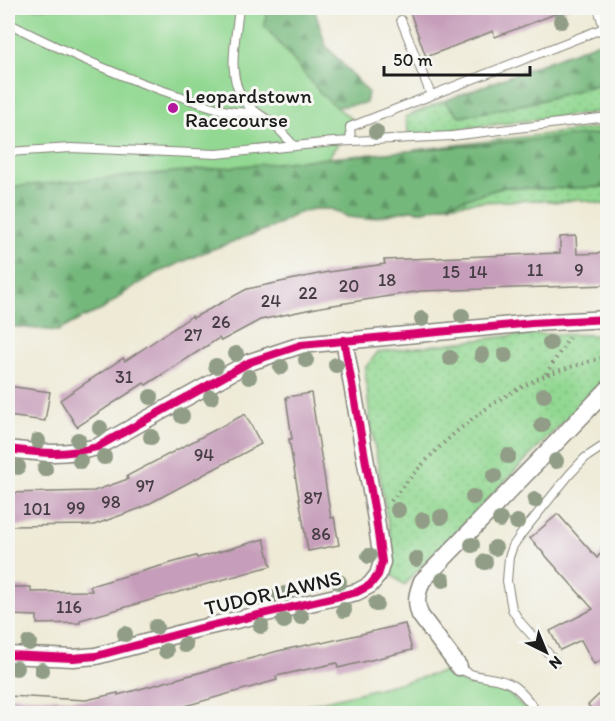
<svg xmlns="http://www.w3.org/2000/svg" width="615" height="721" viewBox="0 0 615 721" font-family="Itim,sans-serif">
<defs>
<pattern id="grass-dots" width="8" height="8" patternUnits="userSpaceOnUse" patternTransform="scale(1.5)"><rect width="8" height="8" fill="#92d892"/><path d="M2 2h.1M6 6h.1" fill="none" stroke="#7db97d" stroke-width="1.8" stroke-linecap="round"/></pattern>
<pattern id="forest-firs" width="22" height="20" patternUnits="userSpaceOnUse" patternTransform="scale(1.5)"><rect width="22" height="20" fill="#75b87c"/><path d="M5 1l3.5 6h-7zM16 11l3.5 6h-7z" fill="#5f9565"/></pattern>
</defs>
<rect width="100%" height="100%" fill="#f6f6f2"/>
<filter id="ink" filterUnits="userSpaceOnUse"><feTurbulence type="fractalNoise" baseFrequency=".0167" numOctaves="2"/><feDisplacementMap in="SourceGraphic" scale="12" xChannelSelector="R" yChannelSelector="G"/><feConvolveMatrix kernelMatrix="1 2 1 2 8 2 1 2 1" color-interpolation-filters="sRGB"/></filter>
<filter id="wash" filterUnits="userSpaceOnUse"><feTurbulence type="fractalNoise" baseFrequency=".008" numOctaves="4" result="noise"/><feDisplacementMap in="SourceGraphic" scale="24" xChannelSelector="R" yChannelSelector="G"/><feGaussianBlur stdDeviation="1.35" result="paint"/><feColorMatrix in="noise" values="0 0 0 0 0 0 0 0 0 0 0 0 0 0 0 0 0 1.4 0 .05"/><feComposite in="paint" operator="in"/></filter>
<g filter="url(#wash)">
<rect width="100%" height="100%" fill="#eeead6"/>
<g fill="url(#grass-dots)" stroke="#577a57" stroke-width="1.5">
<polygon points="607,82 607,111 409,135 405,117 444,101 461,117 539,101"/>
<polygon points="607,127 607,205 577,199 560,202 535,200 476,202 437,206 424,211 417,211 415,150"/>
<polygon points="526,334 607,335 607,377 410,578 405,585 390,574 390,535 370,419 365,368 378,352"/>
</g>
<g fill="url(#forest-firs)" stroke="#486a4c" stroke-width="1.5">
<polygon points="268,8 314,8 326,46 368,92 366,103 336,107 321,94 264,25"/>
<polygon points="607,39 607,82 539,101 460,117 444,101"/>
<polygon points="607,133 607,187 541,189 505,187 424,211 410,210 367,219 348,217 330,209 313,209 298,213 275,226 205,252 157,273 130,289 102,310 82,318 58,331 8,326 8,187"/>
</g>
<g fill="#92d892" stroke="#577a57" stroke-width="1.5">
<polygon points="8,8 268,8 264,25 322,95 354,121 328,158 8,187"/>
<polygon points="444,672 467,685 500,688 507,692 530,713 276,713"/>
</g>
<g id="blocks">
<g fill="#c69dba">
<polygon points="422,8 568,8 568,9 495,37 493,31 426,57 410,12"/>
<polygon points="576,236 577,254 608,253 608,285 421,291 321,307 260,320 221,341 219,338 146,385 144,383 77,427 60,400 123,358 125,361 192,316 193,318 247,289 328,272 385,264 384,260 560,253 560,237"/>
<polygon points="8,386 50,392 45,421 8,416"/>
<polygon points="311,393 331,518 334,517 339,545 308,551 289,439 292,439 286,397"/>
<polygon points="245,414 261,444 141,508 94,525 8,526 8,493 94,491 128,479 127,476"/>
<polygon points="558,514 597,558 608,543 608,657 594,664 581,640 560,650 550,631 593,609 530,538"/>
<polygon points="264,539 271,566 80,620 80,623 37,624 37,616 8,615 8,587 31,587 31,592 92,591 90,586 196,556 197,558"/>
<polygon points="405,624 412,650 338,668 337,663 276,676 277,680 157,714 8,714 8,696 86,700 118,693 118,695 278,651 321,642 322,643"/>
<polygon points="608,686 608,714 596,714 588,705"/>
</g>
</g>
</g>
<g filter="url(#ink)">
<use href="#blocks" fill-opacity="0" stroke="#858379" stroke-width="1.5"/>
<g fill="none" stroke-linecap="round" stroke-linejoin="round">
<defs>
<g id="service">
<path d="M239,8c-3,31 -15,73 10,98 8,8 18,12 26,20 7,6 13,13 19,20"/>
<polyline points="401,20 431,95"/>
<path d="M8,23c55,28 111,54 171,73 25,8 49,19 76,16"/>
<polyline points="351,141 350,127 604,28 598,8"/>
<polyline points="8,152 71,148 217,154 333,142 452,136 608,117"/>
<polyline points="556,662 520,622 512,609 507,581 509,557 513,546 522,533 569,475 585,458 608,443"/>
<path d="M459,667c15,14 36,7 53,18 11,7 19,19 26,29"/>
</g>
<g id="minor">
<path d="M8,449c34,4 55,7 89,-2l153,-85 51,-17 231,-22 76,-4"/>
<polyline points="8,655 73,658 96,656 193,630 357,592 370,585 378,575 382,562 376,519 344,340"/>
<path d="M459,667l-39,-52c-5,-14 -3,-21 2,-34l186,-192"/>
</g>
</defs>
<use href="#service" stroke="#858379" stroke-width="10"/>
<use href="#minor" stroke="#858379" stroke-width="19"/>
<g stroke="#858379" stroke-width="4" stroke-dasharray="1.5 4.5" stroke-linecap="butt">
<polyline points="546,374 569,338"/>
<path d="M391,501c41,-52 90,-97 151,-124 21,-9 44,-14 66,-21"/>
</g>
<use href="#service" stroke="#fff" stroke-width="8"/>
<use href="#minor" stroke="#fff" stroke-width="16"/>
<defs>
<g id="cycleway">
<path d="M8,449c34,4 55,7 89,-2l153,-85 51,-17 231,-22 76,-4"/>
<polyline points="8,655 73,658 96,656 193,630 357,592 370,585 378,575 382,562 376,519 344,340"/>
</g>
</defs>
<use href="#cycleway" stroke="#f6f6f2" stroke-width="11"/>
<use href="#cycleway" stroke="#d6006c" stroke-width="8"/>
</g>
<g fill="#919d86">
<circle cx="561" cy="21" r="8"/>
<circle cx="376" cy="132" r="8"/>
<circle cx="462" cy="316" r="8"/>
<circle cx="422" cy="319" r="8"/>
<circle cx="550" cy="343" r="8"/>
<circle cx="236" cy="354" r="8"/>
<circle cx="482" cy="355" r="8"/>
<circle cx="505" cy="355" r="8"/>
<circle cx="450" cy="358" r="8"/>
<circle cx="306" cy="360" r="8"/>
<circle cx="336" cy="365" r="8"/>
<circle cx="216" cy="366" r="8"/>
<circle cx="281" cy="367" r="8"/>
<circle cx="249" cy="377" r="8"/>
<circle cx="544" cy="395" r="8"/>
<circle cx="151" cy="397" r="8"/>
<circle cx="211" cy="397" r="8"/>
<circle cx="182" cy="416" r="8"/>
<circle cx="542" cy="425" r="8"/>
<circle cx="100" cy="428" r="8"/>
<circle cx="151" cy="437" r="8"/>
<circle cx="78" cy="440" r="8"/>
<circle cx="38" cy="441" r="8"/>
<circle cx="508" cy="456" r="8"/>
<circle cx="104" cy="457" r="8"/>
<circle cx="80" cy="461" r="8"/>
<circle cx="556" cy="461" r="8"/>
<circle cx="18" cy="467" r="8"/>
<circle cx="45" cy="469" r="8"/>
<circle cx="494" cy="476" r="8"/>
<circle cx="473" cy="497" r="8"/>
<circle cx="535" cy="500" r="8"/>
<circle cx="398" cy="510" r="8"/>
<circle cx="441" cy="517" r="8"/>
<circle cx="423" cy="520" r="8"/>
<circle cx="500" cy="520" r="8"/>
<circle cx="517" cy="522" r="8"/>
<circle cx="472" cy="545" r="8"/>
<circle cx="495" cy="548" r="8"/>
<circle cx="369" cy="556" r="8"/>
<circle cx="416" cy="559" r="8"/>
<circle cx="485" cy="562" r="8"/>
<circle cx="443" cy="580" r="8"/>
<circle cx="339" cy="582" r="8"/>
<circle cx="285" cy="594" r="8"/>
<circle cx="270" cy="597" r="8"/>
<circle cx="376" cy="604" r="8"/>
<circle cx="344" cy="610" r="8"/>
<circle cx="301" cy="617" r="8"/>
<circle cx="284" cy="621" r="8"/>
<circle cx="261" cy="626" r="8"/>
<circle cx="156" cy="627" r="8"/>
<circle cx="125" cy="634" r="8"/>
<circle cx="29" cy="643" r="8"/>
<circle cx="185" cy="645" r="8"/>
<circle cx="166" cy="651" r="8"/>
<circle cx="16" cy="668" r="8"/>
<circle cx="42" cy="670" r="8"/>
</g>
</g>
<circle fill="#b5179e" stroke="#f6f6f2" stroke-width="2" cx="173" cy="108" r="6"/>
<g text-anchor="middle" stroke-width="6" stroke-linejoin="round" paint-order="stroke">
<g font-size="18" fill="#463c44">
<text x="535" y="276">11</text>
<text x="579" y="276">9</text>
<text x="451" y="278">15</text>
<text x="478" y="278">14</text>
<text x="387" y="286">18</text>
<text x="349" y="292">20</text>
<text x="308" y="299">22</text>
<text x="271" y="307">24</text>
<text x="221" y="328">26</text>
<text x="193" y="341">27</text>
<text x="124" y="383">31</text>
<text x="204" y="461">94</text>
<text x="145" y="492">97</text>
<text x="313" y="504">87</text>
<text x="111" y="508">98</text>
<text x="76" y="514">99</text>
<text x="37" y="515">101</text>
<text x="321" y="540">86</text>
<text x="69" y="613">116</text>
</g>
<g font-size="21" fill="#1c1c1c" stroke="#f6f6f2" text-anchor="start">
<text x="185" y="103">Leopardstown<tspan x="185" dy="24">Racecourse</tspan></text>
</g>
<g font-size="21" fill="#1c1c1c" stroke="#f6f6f2">
<text transform="translate(273 593) rotate(-13)" y="7">TUDOR LAWNS</text>
</g>
</g>
<rect width="615" height="721" fill="none" stroke="#f6f6f2" stroke-width="30"/>
<g transform="translate(546 652) rotate(137)" stroke="#f6f6f2" stroke-width="4.5" paint-order="stroke">
<path d="M0-4.5L10 22L0 15L-10 22Z" fill="#1c1c1c"/>
<text y="-9" font-size="16" font-weight="bold" text-anchor="middle" fill="#1c1c1c">N</text>
</g>
<path d="M384 66v9h146v-9" fill="none" stroke="#1c1c1c" stroke-width="3"/>
<text x="393" y="66" font-size="18" fill="#1c1c1c" stroke="#f6f6f2" stroke-width="4.5" paint-order="stroke">50 m</text>
</svg>
